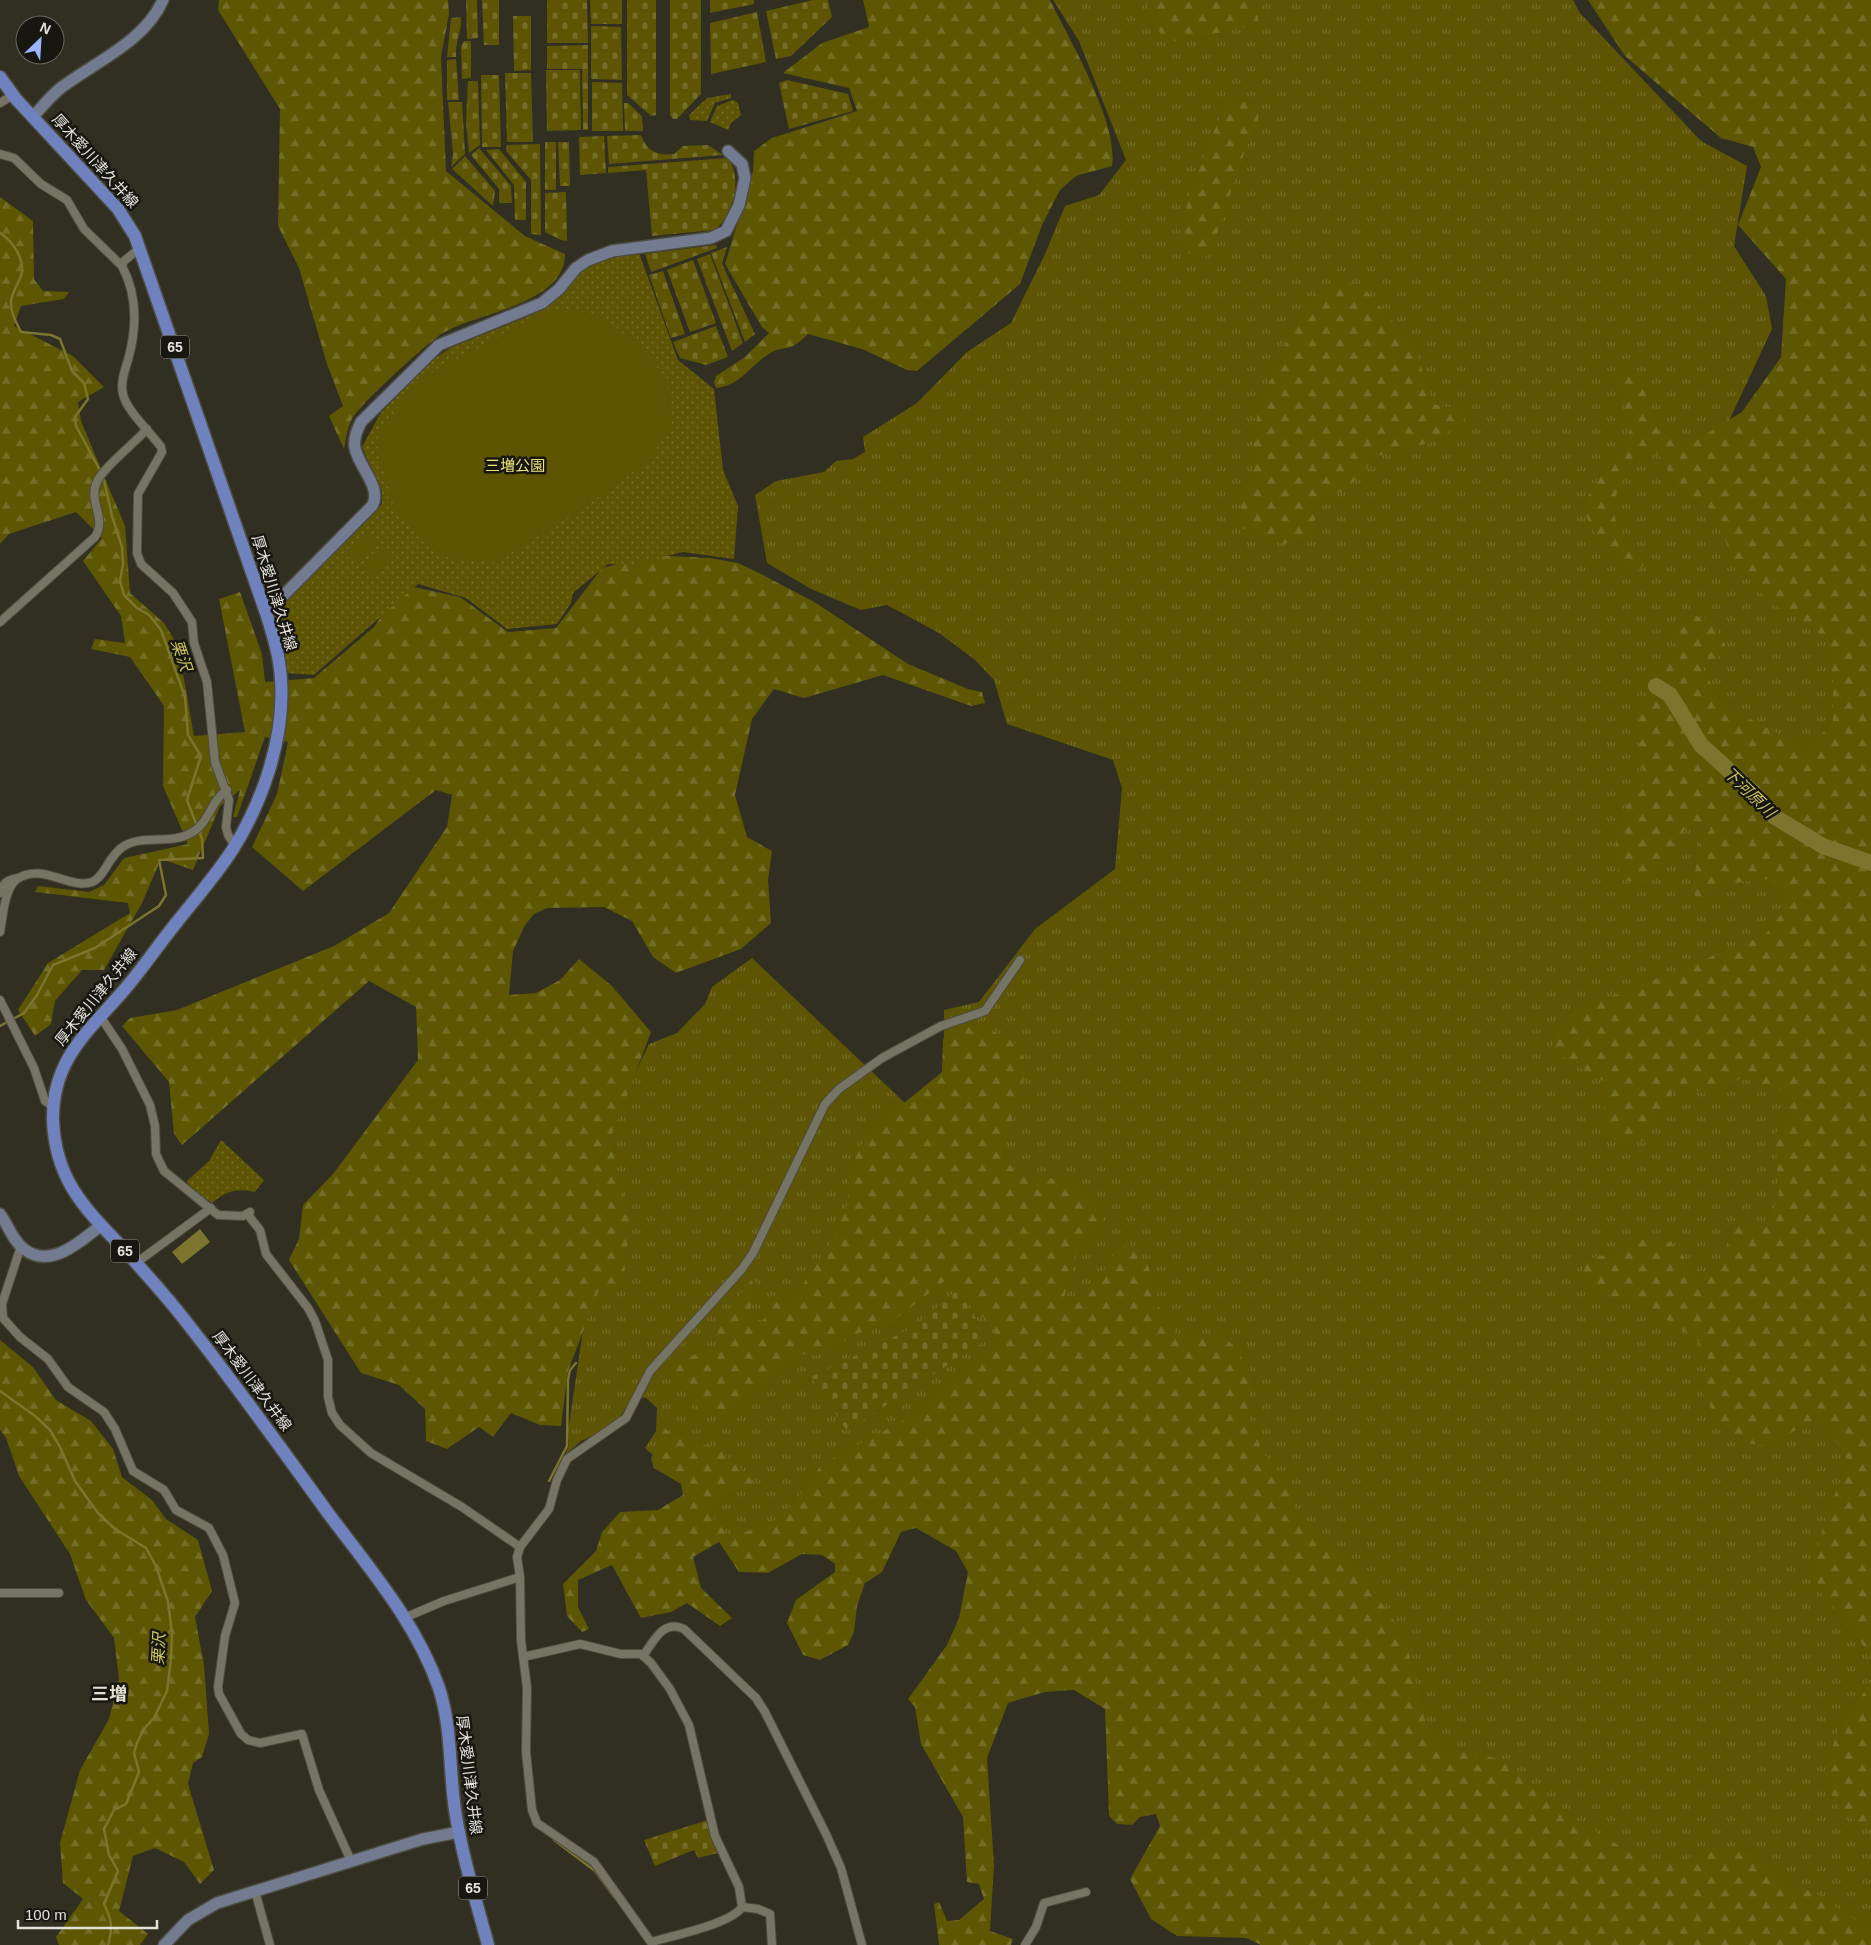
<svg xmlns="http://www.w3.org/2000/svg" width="1871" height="1945" viewBox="0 0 1871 1945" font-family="Helvetica,'Noto Sans JP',sans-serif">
<defs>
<pattern id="grass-tufts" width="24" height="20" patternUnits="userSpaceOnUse" patternTransform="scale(1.25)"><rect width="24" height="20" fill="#5d5504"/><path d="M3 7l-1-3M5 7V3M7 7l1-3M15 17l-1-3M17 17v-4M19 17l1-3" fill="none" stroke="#746d28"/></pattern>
<pattern id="forest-firs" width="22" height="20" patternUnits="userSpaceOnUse" patternTransform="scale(1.25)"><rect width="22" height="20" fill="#5d5602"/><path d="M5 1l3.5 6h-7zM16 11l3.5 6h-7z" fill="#746e26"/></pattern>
<pattern id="cemetery-stones" width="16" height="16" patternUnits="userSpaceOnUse" patternTransform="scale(1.25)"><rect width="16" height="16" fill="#5d5504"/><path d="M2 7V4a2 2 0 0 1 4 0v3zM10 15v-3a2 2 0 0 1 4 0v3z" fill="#746d28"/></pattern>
<pattern id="park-dots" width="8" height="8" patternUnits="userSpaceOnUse" patternTransform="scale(1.25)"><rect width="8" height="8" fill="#5d5504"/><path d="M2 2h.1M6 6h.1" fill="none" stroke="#746d28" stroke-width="1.8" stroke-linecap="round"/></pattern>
</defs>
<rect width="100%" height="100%" fill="#302f21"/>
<polygon fill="url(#grass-tufts)" points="1053,0 1573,0 1580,13 1701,141 1747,166 1734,246 1766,296 1772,329 1705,472 1834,624 1871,1594 1871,1945 1533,1945 1039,1477 729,1542 674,1473 645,1448 656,1431 657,1408 646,1398 633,1396 618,1420 598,1434 581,1441 565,1455 569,1445 568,1431 606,1176 603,1140 649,1044 677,1033 705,1004 712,987 752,958 944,1140 944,1010 979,1002 1035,929 1115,869 1122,788 1113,760 1007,724 994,680 975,660 939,633 887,605 861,610 811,589 767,563 755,495 776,481 824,472 836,461 853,459 865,452 863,437 917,403 967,352 1011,323 1045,254 1065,206 1099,195 1126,160 1079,41"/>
<g fill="url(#forest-firs)">
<path d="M219,0h229l1,14 -8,43 5,114 79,65 40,18c0,52 -93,59 -125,81 -16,11 -80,69 -88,84 -5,9 -6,21 -8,30l-15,-33 14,-10 -16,-42 -28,-96 -21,-42 2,-117 -62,-99z"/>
<path d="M863,0h187c20,41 69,123 62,166l-36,10 -16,14 -18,35 -22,59 -103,87 -10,-1 -45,-21 -54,-15c-4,4 -10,10 -15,12 -6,3 -13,2 -19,5 -22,11 -32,35 -58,37l-2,-6 2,-6 29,-19 24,-24 -7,-6 -37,-63 28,-93 1,-20 18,-13 85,-27 -8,-23 -66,-15 39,-30 47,-16z"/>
<polygon points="1145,0 1244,0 1258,16 1259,25 1165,43"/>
<path d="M1588,0h283v1659c-8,-13 -16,-27 -25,-40 -6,-8 -15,-13 -22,-21 -24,-33 11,-102 24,-136l-20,-35 -14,-6 -49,25 -18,-3 -29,-22 -14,-25 4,-39 -10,-16 -56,-39 -48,-10 -12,-25 1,-6 29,-8 30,-13 28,2 10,8 13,26 21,-3 22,-48 30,2 13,-29 -4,-65 10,-8 5,-28 -7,-6 -42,-13 -31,17 -33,-11 -30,55 -19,7 -21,-10 -6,-12 8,-40 -55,-32 -2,-11 21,-29 192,-77 19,-24 1,-18 -16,-14 -44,5 -27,16 -6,-9 8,-48 11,-14 -20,-9 -27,39 -14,26 -30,-6 -5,-22 2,-32 27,-50 -8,-50 15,-42 26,-33 -5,-15 20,-20 20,5 16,30 -25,18 18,36 87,45 25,-27v-41l-6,-42 -20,-15 -39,-23 -36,-42 -17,-47 -36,-25 -26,-39 -14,-3c-27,57 -42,69 8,118l-11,8 -34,-22 -19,-40 8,-19 36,-49 4,-11 -17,-53 24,-4 20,57 26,18 58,-36 39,-55 5,-78 -48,-54 23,-58 -8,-20 -32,-9 -96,-82z"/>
<path d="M1229,96l30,12 -1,13 -17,40 -29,88 -8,10 -16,-6c-2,-4 -5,-9 -7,-14 -5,-18 38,-121 48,-143z"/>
<polygon points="0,197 33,221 34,279 43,291 69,292 64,299 21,306 14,326 73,356 104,387 78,402 81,421 125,526 130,593 164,623 178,646 194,736 245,732 219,599 240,592 262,654 265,682 314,678 374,627 395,595 409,586 460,597 508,632 556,628 602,568 649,555 710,558 738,563 761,574 816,603 908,664 968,689 982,692 985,703 971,706 883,675 804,698 774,689 752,719 735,795 747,837 772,851 768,880 771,923 741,949 676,973 653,957 632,921 604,907 547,908 534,914 525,925 513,951 509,995 536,993 560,980 579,959 612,986 651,1032 610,1140 630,1222 623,1278 615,1290 600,1287 568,1371 561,1426 540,1425 511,1413 493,1437 479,1427 447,1449 426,1441 425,1409 399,1385 361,1373 289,1260 299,1239 303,1205 333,1174 418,1060 416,1007 369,981 182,1145 174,1134 169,1082 122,1026 130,1018 177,1010 334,946 389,913 447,827 452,795 436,790 303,891 252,847 277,794 288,742 265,737 237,817 233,817 240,790 220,806 193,870 161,859 142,903 104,970 82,970 55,1001 51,1024 35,1036 18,1010 48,963 130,913 128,903 35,892 38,886 89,892 104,885 124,858 188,844 163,786 164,706 130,657 91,649 95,639 125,643 121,616 83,561 102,538 76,512 9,534 0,544"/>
<path d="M1345,281l19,7 48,55 6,13 14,47c10,6 22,2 33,7l1,7 -4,5 -29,20 -56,14 -31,33 -25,11 -4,7 -4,21 -7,11 -23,5 -44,-17 -3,-6 18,-52 2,-47 3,-13c15,-33 31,-86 55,-112 8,-9 20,-12 31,-16z"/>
<path d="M981,1025c25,14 45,15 44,49l-24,83 21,18 43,5 14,6 22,23 2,14 -22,18 -17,56 9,10 37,-44 5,-12 13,-8 20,21 11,43 16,26 13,5 33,-3 11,9 16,23 4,15 -5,29 15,40 28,34 6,27 58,51 51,74 21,88 19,24 56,10 70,61 27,12 45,30 44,-4 28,-11 29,4 47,34 25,8 55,38v14h-610l-15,-7 -69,-2 -26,-17 -21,-40 30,-53 -4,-12 -16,3 -8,8 -15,-1 -8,-8 -4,-107 -31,-19 -29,2 -37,11 -21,55 7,107 -4,66 23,8 -2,6h-72l-5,-41 5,-2 8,19 12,-1 25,-21 -5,-15 -12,-2 -4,-65 -42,-73 -6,-37 -7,-8 39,-54 12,-27 9,-46 -12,-21 -40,-23 -15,4 -19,40 -17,11 -8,23 -3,26 -6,13 -28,15 -17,-5 -16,-32 9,-23 39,-28v-8l-13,-9 -20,-1 -34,19 -29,-1 -20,-30 -26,15 8,31 31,30 -12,8 -33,-23 -16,9 -30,6 -29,-53 -34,15v27l11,22 -7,3 -15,-16 -4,-32 33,-33 6,-19 18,-20 38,-2 25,-15 -2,-11 -27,-16 -3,-9 12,-31 31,16 22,2 36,33v9l-21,2 -23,20 21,27 40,-13 25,-20 27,-39 92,-50 88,-75 -50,-64 -64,50 -12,-1 -59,31 -15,-2 -80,62 -25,-4v-12l-25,-26 3,-9 41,-20 5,-25 32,-41 5,5 -8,31 13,6 16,-21 11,5 42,-63 16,-37 3,-36 17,-36 75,-61 1,-33 10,-9z"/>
<polygon points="0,1340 33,1367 56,1400 91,1421 113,1449 122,1477 152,1500 166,1519 198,1540 212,1591 195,1617 204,1665 209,1734 202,1757 193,1763 188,1784 214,1870 200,1884 184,1862 155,1848 133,1856 119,1911 148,1934 140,1945 59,1945 56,1937 83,1899 63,1883 60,1843 80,1770 109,1719 119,1679 114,1638 86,1600 70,1554 19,1476 6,1438 0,1430"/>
<polygon points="1871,1681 1871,1828 1843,1814 1834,1801 1825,1775 1836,1735"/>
</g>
<g fill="url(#cemetery-stones)">
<polygon points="466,0 477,0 478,38 467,39"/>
<polygon points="482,0 499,0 499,45 484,45"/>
<polygon points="547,0 587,0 588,43 547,43"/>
<polygon points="590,0 622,0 622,24 591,24"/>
<polygon points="627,0 656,0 656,115 651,116 627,95"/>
<polygon points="670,0 701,0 701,94 677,119 673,119 670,115"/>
<polygon points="710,0 754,0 754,4 710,13"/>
<polygon points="813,0 828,0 832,17 791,56 776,59 766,11"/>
<polygon points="757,12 766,62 711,74 710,23"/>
<polygon points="513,16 531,16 531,70 514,71"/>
<path d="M461,17c1,16 -6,23 -5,40h-9l4,-39z"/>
<polygon points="591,26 621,27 622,80 591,79"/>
<polygon points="464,41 471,41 471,78 462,79 461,46"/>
<polygon points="588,45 588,130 583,130 582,69 547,69 547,46"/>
<polygon points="456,59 459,100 447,100 447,60"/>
<polygon points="546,70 580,70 581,130 547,131"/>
<polygon points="505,73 531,73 533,142 507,142"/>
<polygon points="481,75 499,75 501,147 482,147"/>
<polygon points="787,80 848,94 853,111 789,129 779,83"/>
<polygon points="468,81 478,81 480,145 469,153 466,121"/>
<polygon points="592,82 622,83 623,131 592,131"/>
<polygon points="448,102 462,102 465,154 451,167 453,154"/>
<polygon points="624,103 628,103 642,116 643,131 625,131"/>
<path d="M641,135c5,16 17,21 33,19l9,-8 25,-1 15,10 -114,9 -2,-28z"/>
<polygon points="604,136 606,173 580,175 579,137"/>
<rect x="545" y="142" width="11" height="48"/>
<polygon points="558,142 569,142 570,186 560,186"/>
<polygon points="540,144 541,235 531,234 531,180 506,151 507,145"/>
<polygon points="479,148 511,186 512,203 499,203 499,189 471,155"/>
<polygon points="499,149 526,182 526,220 515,220 514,185 486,150"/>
<polygon points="465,156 495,191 493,206 452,169"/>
<path d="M727,158c17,18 6,60 -13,72l-62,6 -6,-66 -38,3v-6z"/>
<polygon points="566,192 567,241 561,240 545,232 545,193"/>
<polygon points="716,245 717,248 651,272 645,254"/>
<polygon points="727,247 722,264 755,334 745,342 711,253"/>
<polygon points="710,254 743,343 732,351 697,259"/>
<polygon points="693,260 716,323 690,332 667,270"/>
<polygon points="663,271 685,334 671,338 649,275"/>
<polygon points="716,326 728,357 706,365 680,358 673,342"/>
<polygon points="957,1290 989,1338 847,1431 811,1377 916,1326"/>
<polygon points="708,1820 718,1853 698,1858 694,1850 655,1866 644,1840"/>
</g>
<g fill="url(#park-dots)">
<polygon points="731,94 731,98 715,103 707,121 690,120 689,115 707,98"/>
<polygon points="733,100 738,103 741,115 731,123 728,130 710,122 717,106"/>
<polygon points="618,253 639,253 678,360 714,389 723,470 738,506 734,559 683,552 635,564 608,564 573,593 571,603 557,624 507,629 466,598 418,584 314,675 287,673 273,618 279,606 382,504 382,491 362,447 380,414 428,363 452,347 527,317 549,303 583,269"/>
<path d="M221,1140l43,40 -9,12c-18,-4 -29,-1 -43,11l-24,-17 -1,-5 22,-20z"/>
</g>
<g fill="#5d5504">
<polygon points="550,308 591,313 636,342 667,379 672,424 647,462 581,509 495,563 446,557 394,508 376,441 413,383"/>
<polygon points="369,531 380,542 357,565 346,555"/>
<polygon points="384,545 395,556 372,580 361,569"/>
</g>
<polygon fill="#7c752d" points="200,1229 210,1242 182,1264 172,1252"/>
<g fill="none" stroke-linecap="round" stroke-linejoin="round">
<g stroke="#7c752d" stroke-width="2.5">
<path d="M0,233c13,8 26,28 21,43 -3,8 -10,18 -10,26 0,12 5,20 10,30l30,3 9,4 12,32 12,12 4,16 -13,18 1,9 27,50 9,40 10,31 1,17 -3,17 4,14 13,13 12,7 12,15 24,67 3,38 13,21 -14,44 15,39 1,19 -44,2 7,35 -7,11 -64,42 -42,17 -16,30 -13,18 -24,13"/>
<path d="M0,1391l35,25 15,14 10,17 15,34 23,32 17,16 31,19 10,18 12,36 4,31 -1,26 -4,32 -13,27 -10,11 -7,14 -3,10 5,19 -13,32 -12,6 -10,19 5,26 9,16 -14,33c8,16 9,24 4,41"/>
<polyline points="549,1481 567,1446 568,1380 570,1370 576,1363"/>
<polyline points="554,1840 595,1871 614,1897"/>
</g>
<polyline stroke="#7c752d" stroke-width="16" points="1656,686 1670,695 1701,745 1754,793 1775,817 1823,846 1871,863"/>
<defs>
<g id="street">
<polyline points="0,103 13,95"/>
<polyline points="0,154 14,158 41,184 67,200 84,229 122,266"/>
<path d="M140,248l-16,13 -2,5c16,30 15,62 6,94 -3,10 -8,23 -5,34 3,16 28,39 38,53l1,5 -24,42 -1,59 4,11 32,29 19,29 2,21 13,39 8,80 14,38 -3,27 2,8 7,11"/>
<path d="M0,622l95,-85c12,-18 -6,-34 1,-53 5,-15 39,-41 51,-55"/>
<path d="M0,893c3,-11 8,-13 18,-15"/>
<path d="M0,932c3,-15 4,-43 17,-53 25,-17 53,11 75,3 13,-5 16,-26 32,-36 20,-12 47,-1 67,-13 19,-10 19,-32 36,-43"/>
<polyline points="0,1000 34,1068 45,1101 53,1106"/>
<polyline points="100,1016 122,1049 150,1105 155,1126 156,1154 164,1171 218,1215 243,1216 250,1212"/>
<polyline points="248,1215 260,1230 266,1254 308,1308 315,1321 328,1360 328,1397 332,1413 340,1425 371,1453 462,1507 520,1547"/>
<polyline points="21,1246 2,1304 3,1318 20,1337 48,1359 68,1387 104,1412 115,1429 133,1471 164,1490 176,1510 209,1528 223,1555 235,1603 225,1636 218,1687 219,1694 241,1734 248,1740 260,1743 302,1734 319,1790 351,1861"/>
<polyline points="136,1263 211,1208"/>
<polyline points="520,1577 521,1640 527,1688 526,1752 532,1810 537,1823 594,1862 653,1945"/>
<polyline points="0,1593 59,1593"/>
<polyline points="404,1618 444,1601 520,1577 517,1557 520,1547 549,1509 557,1480 567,1459 626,1418 650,1371 742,1269 753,1253 825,1104 839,1089 882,1058 941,1026 985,1011 1020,960"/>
<path d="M643,1656c11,-15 20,-37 41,-27l72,69 9,14 61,122 15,34 21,77"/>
<path d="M523,1657l57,-13 41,10h20l10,9 19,26 19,36 26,111 24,51 3,20c-11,17 -68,28 -90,35"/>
<polyline points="255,1891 270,1945"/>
<polyline points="742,1907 758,1909 770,1914 772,1945"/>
<polyline points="1025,1945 1036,1927 1044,1903 1086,1892"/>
</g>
<g id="secondary">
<path d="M33,117c9,-10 18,-22 29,-30 35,-26 83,-46 101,-87"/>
<path d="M266,613l106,-107c11,-18 -14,-40 -17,-58 -2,-9 2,-18 6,-26l78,-77 103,-42 17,-14 17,-21 12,-8 24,-9 99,-13 15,-7 13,-26 6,-27 -3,-14 -14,-13"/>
<path d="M0,1214c8,11 13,27 24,35 26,21 57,-8 76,-23"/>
<polyline points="164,1945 188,1920 217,1903 423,1839 459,1832"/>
</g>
<path id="primary" d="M0,77l16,22 102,110 17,27 131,377c7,22 14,44 15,67 4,57 -18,121 -48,169 -16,25 -37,49 -56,73 -18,22 -34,46 -52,67 -36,42 -73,70 -72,131 2,57 29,86 67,125 19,21 38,42 56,64 53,66 102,135 152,204 41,55 88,109 111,175 13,40 10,81 16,122 7,46 21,90 33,135"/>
</defs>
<use href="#street" stroke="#4d4c40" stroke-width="10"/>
<use href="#secondary" stroke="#4d4c40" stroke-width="14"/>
<use href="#primary" stroke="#4d4c40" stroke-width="15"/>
<use href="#street" stroke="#767565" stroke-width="8"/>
<use href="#secondary" stroke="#737b91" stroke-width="11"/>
<use href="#primary" stroke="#7082be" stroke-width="12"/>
</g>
<g text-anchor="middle" stroke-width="5" stroke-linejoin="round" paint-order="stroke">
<g fill="#171610" stroke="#a6a69e" stroke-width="1">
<rect x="161" y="335.5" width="28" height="23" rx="4"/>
<rect x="111" y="1239.5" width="28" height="23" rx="4"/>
<rect x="459" y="1876.5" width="28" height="23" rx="4"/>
</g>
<g font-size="14" font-weight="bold" fill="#e4e3db">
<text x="175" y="352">65</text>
<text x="125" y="1256">65</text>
<text x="473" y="1893">65</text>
</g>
<g font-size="15" fill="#e4e3db" stroke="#171610">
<text transform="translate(95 161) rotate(48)" y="5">厚木愛川津久井線</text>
<text transform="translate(274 593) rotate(73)" y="5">厚木愛川津久井線</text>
<text transform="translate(96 997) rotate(-51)" y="5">厚木愛川津久井線</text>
<text transform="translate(252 1381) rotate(53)" y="5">厚木愛川津久井線</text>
<text transform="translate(469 1775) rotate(83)" y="5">厚木愛川津久井線</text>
</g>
<g font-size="15" fill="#ebe27d" stroke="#171610">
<text x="515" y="471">三増公園</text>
</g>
<g font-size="16" font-style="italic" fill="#cec560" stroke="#171610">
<text transform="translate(182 655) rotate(71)" y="6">栗沢</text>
<text transform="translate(1750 792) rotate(44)" y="6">下河原川</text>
<text transform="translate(158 1649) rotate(-87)" y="6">栗沢</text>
</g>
<g font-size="18" font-weight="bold" fill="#e3e2d0" stroke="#171610">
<text x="109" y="1700">三増</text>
</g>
</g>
<g transform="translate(40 40) rotate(25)"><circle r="24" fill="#171610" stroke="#696861"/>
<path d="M0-4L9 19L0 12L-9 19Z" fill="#9cb4fd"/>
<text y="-8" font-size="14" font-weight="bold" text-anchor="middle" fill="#e4e3db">N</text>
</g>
<path d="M18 1920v8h139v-8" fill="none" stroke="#e4e3db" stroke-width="2.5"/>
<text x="25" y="1920" font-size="15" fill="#e4e3db" stroke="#171610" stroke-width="4" paint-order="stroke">100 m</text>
</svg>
